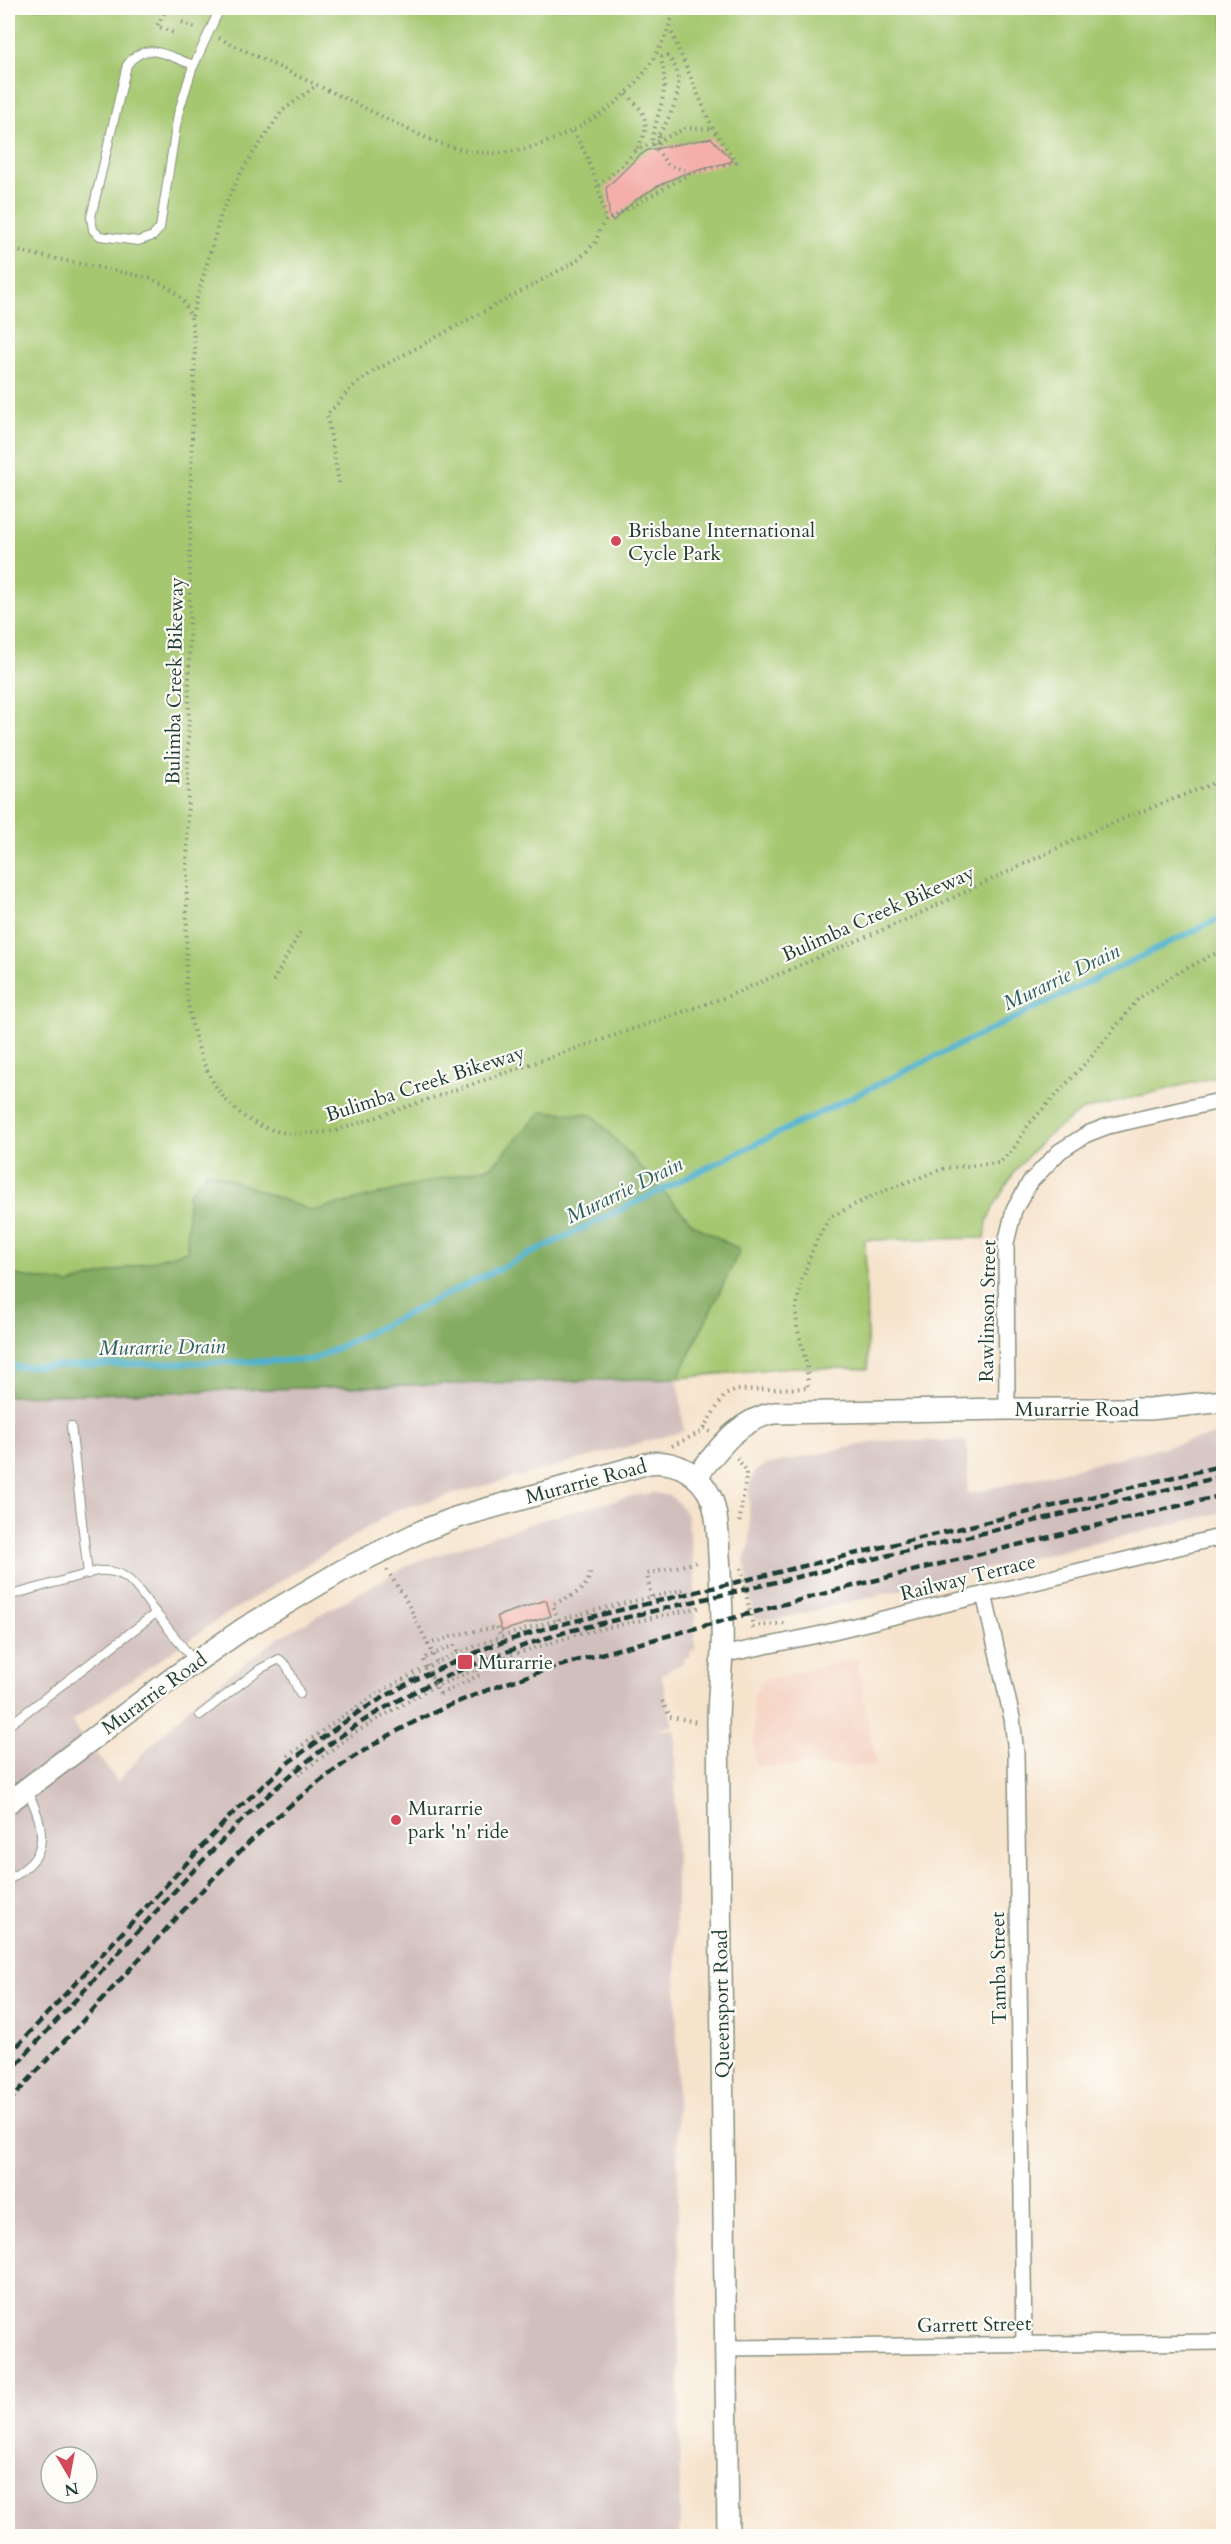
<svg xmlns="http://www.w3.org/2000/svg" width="1231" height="2544" viewBox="0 0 1231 2544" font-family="Cardo,serif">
<rect width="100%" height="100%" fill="#fdfcf7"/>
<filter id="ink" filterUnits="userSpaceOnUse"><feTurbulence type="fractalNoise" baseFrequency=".0167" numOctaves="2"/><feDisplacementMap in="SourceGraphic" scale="12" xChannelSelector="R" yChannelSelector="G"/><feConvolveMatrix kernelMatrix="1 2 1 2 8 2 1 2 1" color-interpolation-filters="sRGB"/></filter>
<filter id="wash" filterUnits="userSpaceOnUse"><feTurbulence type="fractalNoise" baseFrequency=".008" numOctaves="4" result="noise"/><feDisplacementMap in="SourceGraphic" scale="24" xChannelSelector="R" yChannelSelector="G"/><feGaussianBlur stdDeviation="1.35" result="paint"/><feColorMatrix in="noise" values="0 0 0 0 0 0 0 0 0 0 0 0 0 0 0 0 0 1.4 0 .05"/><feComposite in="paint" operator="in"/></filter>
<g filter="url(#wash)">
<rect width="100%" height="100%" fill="#f6e3cc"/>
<polygon fill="#f5d2c2" points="857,1658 876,1766 755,1767 753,1697 762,1681"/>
<g fill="#d1bfbd" fill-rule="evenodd">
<path d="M678,1378l6,53 -288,79 -174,107 -151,104 47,61 23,-27 58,-57 79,-60 135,-75 135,-45 88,-23 18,-2 16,3 10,9 7,11 8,59v75l-5,1v5l-5,2 -2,5 -22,11 12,52 -20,3 22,1 5,806h-672v-1140zM51,2457h36v36h-36z"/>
<polygon points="1223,1433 1223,1512 779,1619 754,1619 744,1559 750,1546 749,1490 752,1477 757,1470 766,1465 880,1441 967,1441 968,1494"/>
</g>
<polygon fill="#a5c770" stroke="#628252" stroke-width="1.5" points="8,8 1223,8 1223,1075 1081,1111 1043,1139 1015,1171 994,1206 987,1222 985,1238 865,1240 868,1369 791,1367 678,1378 8,1396"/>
<polygon fill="#84ac62" stroke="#52744b" stroke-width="1.5" points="542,1111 593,1115 693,1224 740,1250 678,1378 8,1396 8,1274 69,1284 187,1251 188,1194 208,1171 312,1211 492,1166"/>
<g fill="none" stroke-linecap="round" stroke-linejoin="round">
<polyline stroke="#4db1cc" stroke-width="6" points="8,1367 312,1360 1224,916"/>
</g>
<g id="blocks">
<g fill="#f4afaa">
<polygon points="711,138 733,161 681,175 658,186 634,201 613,221 610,219 606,188 639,156 648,150"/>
<polygon points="546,1600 551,1616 502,1631 497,1616"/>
</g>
</g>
</g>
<g filter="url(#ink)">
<use href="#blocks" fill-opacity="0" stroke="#8a9080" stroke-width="1.5"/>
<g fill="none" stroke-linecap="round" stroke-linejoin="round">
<defs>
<g id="lane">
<path d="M194,65c-27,-9 -48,-26 -67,0l-36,152 2,13 7,6 38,5 15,-5 7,-8 18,-114 14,-45 2,-4 26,-57"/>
<polyline points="71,1426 88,1574"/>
<path d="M8,1596l89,-25c33,-3 40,19 59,42"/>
<polyline points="200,1715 260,1669 279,1659 287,1666 300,1694"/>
<polyline points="8,1726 156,1613 194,1661"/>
<path d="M8,1881c8,-7 20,-13 26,-22 15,-20 3,-49 -7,-69"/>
</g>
<g id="street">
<polyline points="1007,1409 1006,1243 1014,1210 1030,1182 1060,1151 1087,1134 1108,1126 1224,1100"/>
<polyline points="984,1594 1012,1718 1016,1753 1024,2343"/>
<polyline points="722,1655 813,1636 1224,1536"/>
<polyline points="725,2348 1224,2342"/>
</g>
<g id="secondary">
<path d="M696,1477c22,-27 41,-57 78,-64l233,-4h143l74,-8"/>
<path d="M8,1803l166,-126 69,-48 100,-59 79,-39 36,-14 191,-54c28,-3 52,11 63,37 6,17 6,37 7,55 2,32 4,65 3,97 -1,23 -4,46 -4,69l10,815"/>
</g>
</defs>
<use href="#lane" stroke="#8a9080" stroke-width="10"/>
<use href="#street" stroke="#8a9080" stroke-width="18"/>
<use href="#secondary" stroke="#8a9080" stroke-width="24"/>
<g stroke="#8a9080" stroke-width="4" stroke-dasharray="1.5 4.5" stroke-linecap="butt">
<polyline points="167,8 157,26 176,34"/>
<polyline points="182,22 198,29"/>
<path d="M219,38c45,22 91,44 136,65 45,22 94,53 145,50 36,-3 67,-18 97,-37 37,-22 69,-66 77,-108"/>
<path d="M573,131c18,29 26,57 33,90"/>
<path d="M659,134c14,-20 31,-57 8,-78l-5,1 -1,3c10,35 -5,50 -9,83l16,22 22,7"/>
<polyline points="658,143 659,149"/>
<polyline points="635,151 687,128 713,129"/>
<path d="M599,186c17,-17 56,-43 44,-72 -3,-7 -12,-15 -17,-22"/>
<path d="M8,249l142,29 20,10 13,12 8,17 4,29 -4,125 -5,515c6,57 24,125 86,144 21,6 43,3 64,1l390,-134 184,-79 190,-90 124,-49"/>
<polyline points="192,316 222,211 242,170 282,111 317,85"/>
<polyline points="339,483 327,415 352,387 374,371 577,261 595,243 600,229 606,221 691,173 736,162 713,129 670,29"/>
<polyline points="273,981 300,932"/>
<polyline points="710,1432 704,1427 725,1395 737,1390 808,1388 807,1366 797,1327 796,1309 802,1280 815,1243 830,1217 876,1194 945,1168 999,1163 1014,1148 1029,1124 1092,1056 1139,998 1174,975 1224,949"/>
<polyline points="672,1446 701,1432 704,1427"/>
<polyline points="737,1458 746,1470 746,1476 739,1525"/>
<polyline points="741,1568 753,1627 784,1623"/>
<polyline points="387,1570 405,1598 428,1644 460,1634 497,1627 501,1637"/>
<polyline points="651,1597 647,1574 697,1562"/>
<path d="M558,1620l-5,-16c16,-7 36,-13 37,-33"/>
<polyline points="428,1644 437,1663"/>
<polyline points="454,1645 458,1654"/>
<polyline points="440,1694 480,1675 477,1668"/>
<polyline points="662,1701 670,1717 698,1722"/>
<path d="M288,1756c42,-31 84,-62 131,-85 83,-42 177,-61 267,-82"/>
<polyline points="298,1775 354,1733 427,1690 497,1660 578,1634 702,1607"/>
</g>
<use href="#lane" stroke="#fff" stroke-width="8"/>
<use href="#street" stroke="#fff" stroke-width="15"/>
<use href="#secondary" stroke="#fff" stroke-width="21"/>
<g stroke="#1f3d34" stroke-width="4.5" stroke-dasharray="9 4.5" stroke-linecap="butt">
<polyline points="8,2056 233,1813 289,1762 360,1711 412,1681 491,1646 550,1627 1224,1465"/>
<path d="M8,2074c51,-56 102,-112 153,-168 60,-66 121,-132 196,-181 66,-43 137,-71 212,-94l655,-155"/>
<path d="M8,2103c47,-52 95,-104 142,-156 55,-61 111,-122 177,-171 115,-86 242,-113 377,-150 172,-48 346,-89 520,-131"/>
</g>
<g stroke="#8a9080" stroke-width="4" stroke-dasharray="1.5 4.5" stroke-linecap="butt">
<polyline points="658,143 659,134"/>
<polyline points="440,1694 423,1659 454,1645"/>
</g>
</g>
</g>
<g fill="#d1495b" stroke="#fdfcf7" stroke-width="2">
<circle cx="616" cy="541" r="6"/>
<rect x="457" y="1654" width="16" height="16" rx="3"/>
<circle cx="396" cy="1820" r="6"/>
</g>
<g text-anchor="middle" stroke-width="4.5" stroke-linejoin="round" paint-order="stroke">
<g font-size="20" fill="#1f3d34" stroke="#fdfcf7" text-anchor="start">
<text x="628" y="537">Brisbane International<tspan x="628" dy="23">Cycle Park</tspan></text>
<text x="478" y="1669">Murarrie</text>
<text x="408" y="1815">Murarrie<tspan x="408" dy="23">park 'n' ride</tspan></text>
</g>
<g font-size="20" fill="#1f3d34" stroke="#fdfcf7">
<text transform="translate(174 681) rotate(-89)" y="7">Bulimba Creek Bikeway</text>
<text transform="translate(878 913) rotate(-24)" y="7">Bulimba Creek Bikeway</text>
<text transform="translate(425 1083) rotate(-18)" y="7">Bulimba Creek Bikeway</text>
<text transform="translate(987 1311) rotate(-89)" y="7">Rawlinson Street</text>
<text x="1077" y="1416">Murarrie Road</text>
<text transform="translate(586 1481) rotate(-15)" y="7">Murarrie Road</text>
<text transform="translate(968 1577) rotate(-14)" y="7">Railway Terrace</text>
<text transform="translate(154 1693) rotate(-36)" y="7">Murarrie Road</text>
<text transform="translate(998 1968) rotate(-91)" y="7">Tamba Street</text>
<text transform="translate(721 2004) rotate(-91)" y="7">Queensport Road</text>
<text transform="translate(974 2324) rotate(-1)" y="7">Garrett Street</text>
</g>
<g font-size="21" font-style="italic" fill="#2d6062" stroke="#fdfcf7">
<text transform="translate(1061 977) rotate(-26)" y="7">Murarrie Drain</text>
<text transform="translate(624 1190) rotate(-26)" y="7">Murarrie Drain</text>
<text transform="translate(162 1347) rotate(-1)" y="7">Murarrie Drain</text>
</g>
</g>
<rect width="1231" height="2544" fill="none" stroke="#fdfcf7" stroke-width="30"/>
<g transform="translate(69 2475) rotate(170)"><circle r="28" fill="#fdfcf7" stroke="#a4b0a9" stroke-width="1.5"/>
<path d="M0-4.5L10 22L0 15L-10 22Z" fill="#d1495b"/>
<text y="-9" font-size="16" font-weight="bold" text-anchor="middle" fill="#1f3d34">N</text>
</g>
</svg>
